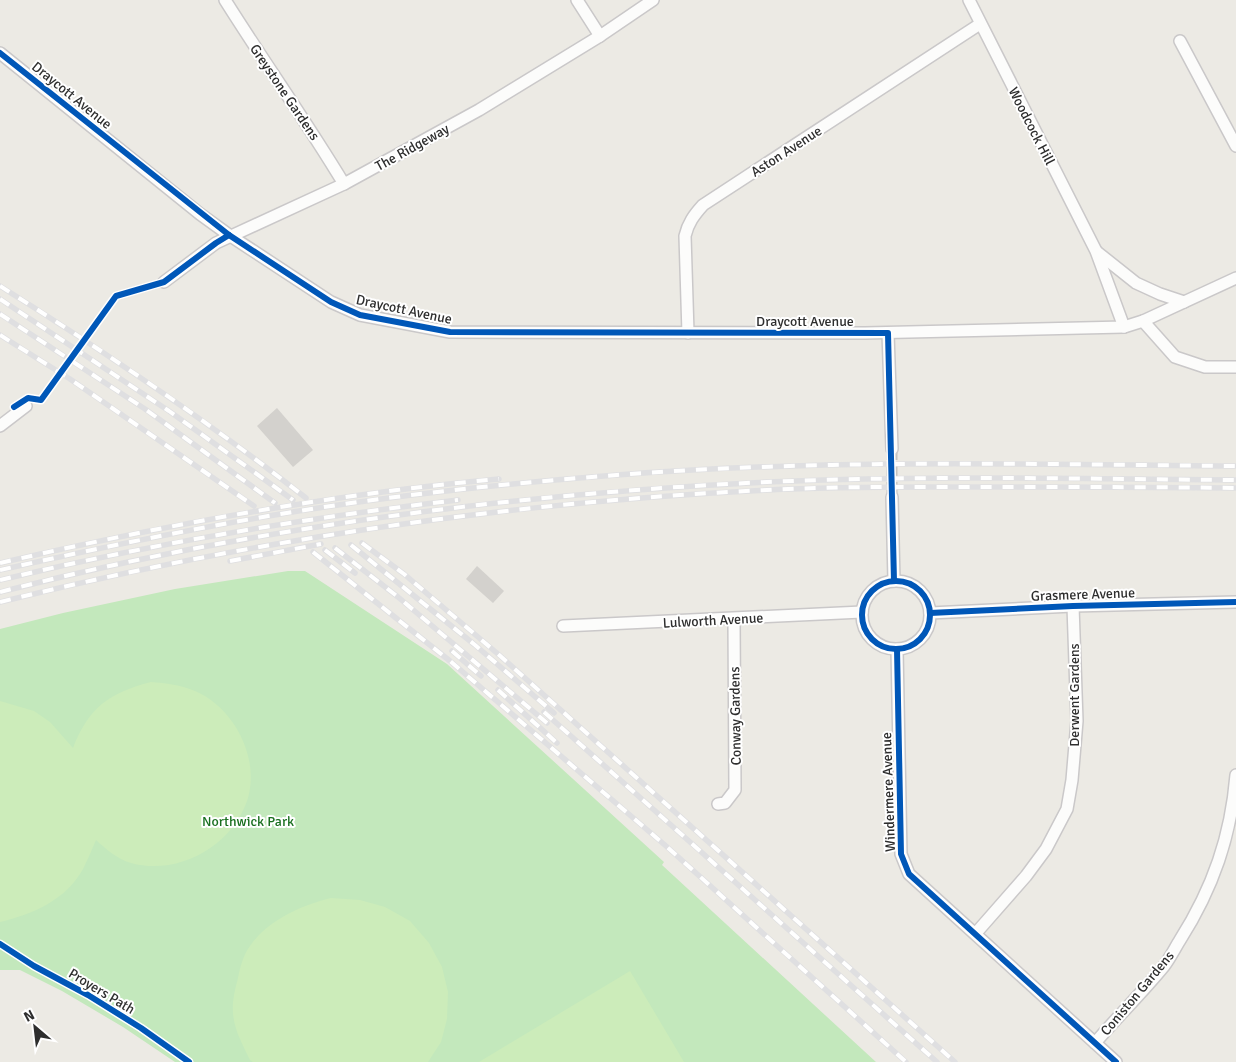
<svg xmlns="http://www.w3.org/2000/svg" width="1236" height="1062" viewBox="0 0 1236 1062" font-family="Signika,sans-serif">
<rect width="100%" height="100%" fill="#eceae4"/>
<polygon fill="#c3e8bc" points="288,571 305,571 447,664 664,862 662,865 876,1062 175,1062 123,1027 62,991 20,970 0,970 0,629 63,613 175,589"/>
<g fill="#ccecba">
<path d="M151,682c15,1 30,3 44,9 40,17 66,69 52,110 -16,46 -70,75 -116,62 -14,-4 -25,-14 -35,-23 -4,9 -8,19 -13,29 -17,31 -50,45 -83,53v-221l34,10 16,11 23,26c16,-41 36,-55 78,-66z"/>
<path d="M331,898l29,2 25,7 25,14 19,22 13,24 6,25 -1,27 -6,23 -13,20h-175l-3,-2c-7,-15 -16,-30 -17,-47 -1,-11 2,-24 5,-35 2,-10 5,-23 12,-32 18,-26 52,-41 81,-48z"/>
<polygon points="630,971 684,1062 479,1062"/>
</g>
<g fill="#d3d1cd">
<polygon points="277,408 313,450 293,467 257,426"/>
<polygon points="477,566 504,591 493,603 466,579"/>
</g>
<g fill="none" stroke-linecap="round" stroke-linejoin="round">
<polyline stroke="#c6c4c0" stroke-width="11" stroke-dasharray="11 5.5" stroke-linecap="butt" points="892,449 892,497"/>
<defs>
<g id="minor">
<path d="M225,0c39,62 81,121 119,184"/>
<polyline points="577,0 600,36"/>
<polyline points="969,0 1096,251 1124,327"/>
<polyline points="1180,41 1236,146"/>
<polyline points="0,53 200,214 229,235 331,302 360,315 450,332 865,333 1124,327 1143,321 1236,278"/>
<polyline points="1097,252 1136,283 1160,294 1184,302"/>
<polyline points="164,282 216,243 344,184 479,110 600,36 653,0"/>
<polyline points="1143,321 1175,357 1205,367 1236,367"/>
<path d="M688,333l-3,-97c3,-13 9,-21 18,-31l277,-181"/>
<polyline points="888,333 892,449"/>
<polyline points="0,426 26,406"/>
<polyline points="892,497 894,581"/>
<circle cx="896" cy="615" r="34"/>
<polyline points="930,613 1073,606 1236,602"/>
<polyline points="563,626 862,612"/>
<polyline points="897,649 901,854 909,874 1116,1062"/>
<polyline points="718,804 725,803 735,790 734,619"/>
<polyline points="976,933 1026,876 1046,849 1067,809 1072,780 1077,721 1073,606"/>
<path d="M1095,1043c22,-26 47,-50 69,-77 6,-8 11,-18 16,-26 33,-52 51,-104 56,-165"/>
</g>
</defs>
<use href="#minor" stroke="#cac8c9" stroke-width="14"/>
<use href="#minor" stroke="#fcfcfb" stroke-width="11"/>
<defs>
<g id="rail">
<path d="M0,286c105,66 208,135 306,212"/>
<polyline points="0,299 169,411 293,500"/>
<polyline points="0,314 145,409 275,503"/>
<polyline points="0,335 70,379 254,506"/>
<polyline points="362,543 404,574 498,654 955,1062"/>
<polyline points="351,545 475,645 554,713"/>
<polyline points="335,548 398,597 547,723"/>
<polyline points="325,550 355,573"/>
<polyline points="313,552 450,661 666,846 906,1062"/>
<polyline points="230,561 321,544"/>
<path d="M0,563c165,-38 331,-69 499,-84"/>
<path d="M0,570c85,-19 171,-37 257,-52 119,-21 240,-34 360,-43 206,-16 413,-11 619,-9"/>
<path d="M0,580c151,-36 304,-62 458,-80"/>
<path d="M0,592c250,-64 509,-98 767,-110 156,-7 313,-3 469,-2"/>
<path d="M0,602c251,-62 509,-100 767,-112 75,-4 150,-3 225,-3 81,0 163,0 244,1"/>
<polyline points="452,651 481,676"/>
<polyline points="498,690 557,743"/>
<polyline points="544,712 937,1062"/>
</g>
</defs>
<use href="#rail" stroke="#dfdfe1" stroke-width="5.5"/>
<use href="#rail" stroke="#fff" stroke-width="4" stroke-dasharray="11" stroke-linecap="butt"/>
<defs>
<g id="cycleway">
<polyline points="0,53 229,235 331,302 360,315 450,332 888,333 894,581"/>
<polyline points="14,407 28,398 41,400 116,296 164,282 216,243 229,235"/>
<circle cx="896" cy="615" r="34"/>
<polyline points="930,613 1073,606 1236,602"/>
<polyline points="897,649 901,854 909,874 1116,1062"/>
<polyline points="0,944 34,966 88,995 141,1028 189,1062"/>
</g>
</defs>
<use href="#cycleway" stroke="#fff" stroke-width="9"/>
<use href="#cycleway" stroke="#0057b8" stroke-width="6"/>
</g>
<g text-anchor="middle" stroke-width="4" stroke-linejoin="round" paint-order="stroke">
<g font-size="14" fill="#2e2e2e" stroke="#fff">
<text transform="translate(285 92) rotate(56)" y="5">Greystone Gardens</text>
<text transform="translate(72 95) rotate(39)" y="5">Draycott Avenue</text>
<text transform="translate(1032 126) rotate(63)" y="5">Woodcock Hill</text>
<text transform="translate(412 147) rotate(-29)" y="5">The Ridgeway</text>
<text transform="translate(786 151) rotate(-33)" y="5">Aston Avenue</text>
<text transform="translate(404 309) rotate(12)" y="5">Draycott Avenue</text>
<text x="805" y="326">Draycott Avenue</text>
<text transform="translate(1083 594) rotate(-2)" y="5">Grasmere Avenue</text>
<text transform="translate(713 620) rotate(-3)" y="5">Lulworth Avenue</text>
<text transform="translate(1074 695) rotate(-90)" y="5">Derwent Gardens</text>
<text transform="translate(735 716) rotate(-91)" y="5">Conway Gardens</text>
<text transform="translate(888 792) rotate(-92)" y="5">Windermere Avenue</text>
<text transform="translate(102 991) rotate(31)" y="5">Proyers Path</text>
<text transform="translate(1137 993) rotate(-50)" y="5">Coniston Gardens</text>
</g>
<g font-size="14" fill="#196f1f" stroke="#fff">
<text x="248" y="826">Northwick Park</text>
</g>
</g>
<g transform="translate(35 1027) rotate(332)" stroke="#ffffff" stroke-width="4" paint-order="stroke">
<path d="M0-4L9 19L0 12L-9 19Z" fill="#2e2e2e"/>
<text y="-8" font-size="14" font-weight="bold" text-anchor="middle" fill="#2e2e2e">N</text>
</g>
</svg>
